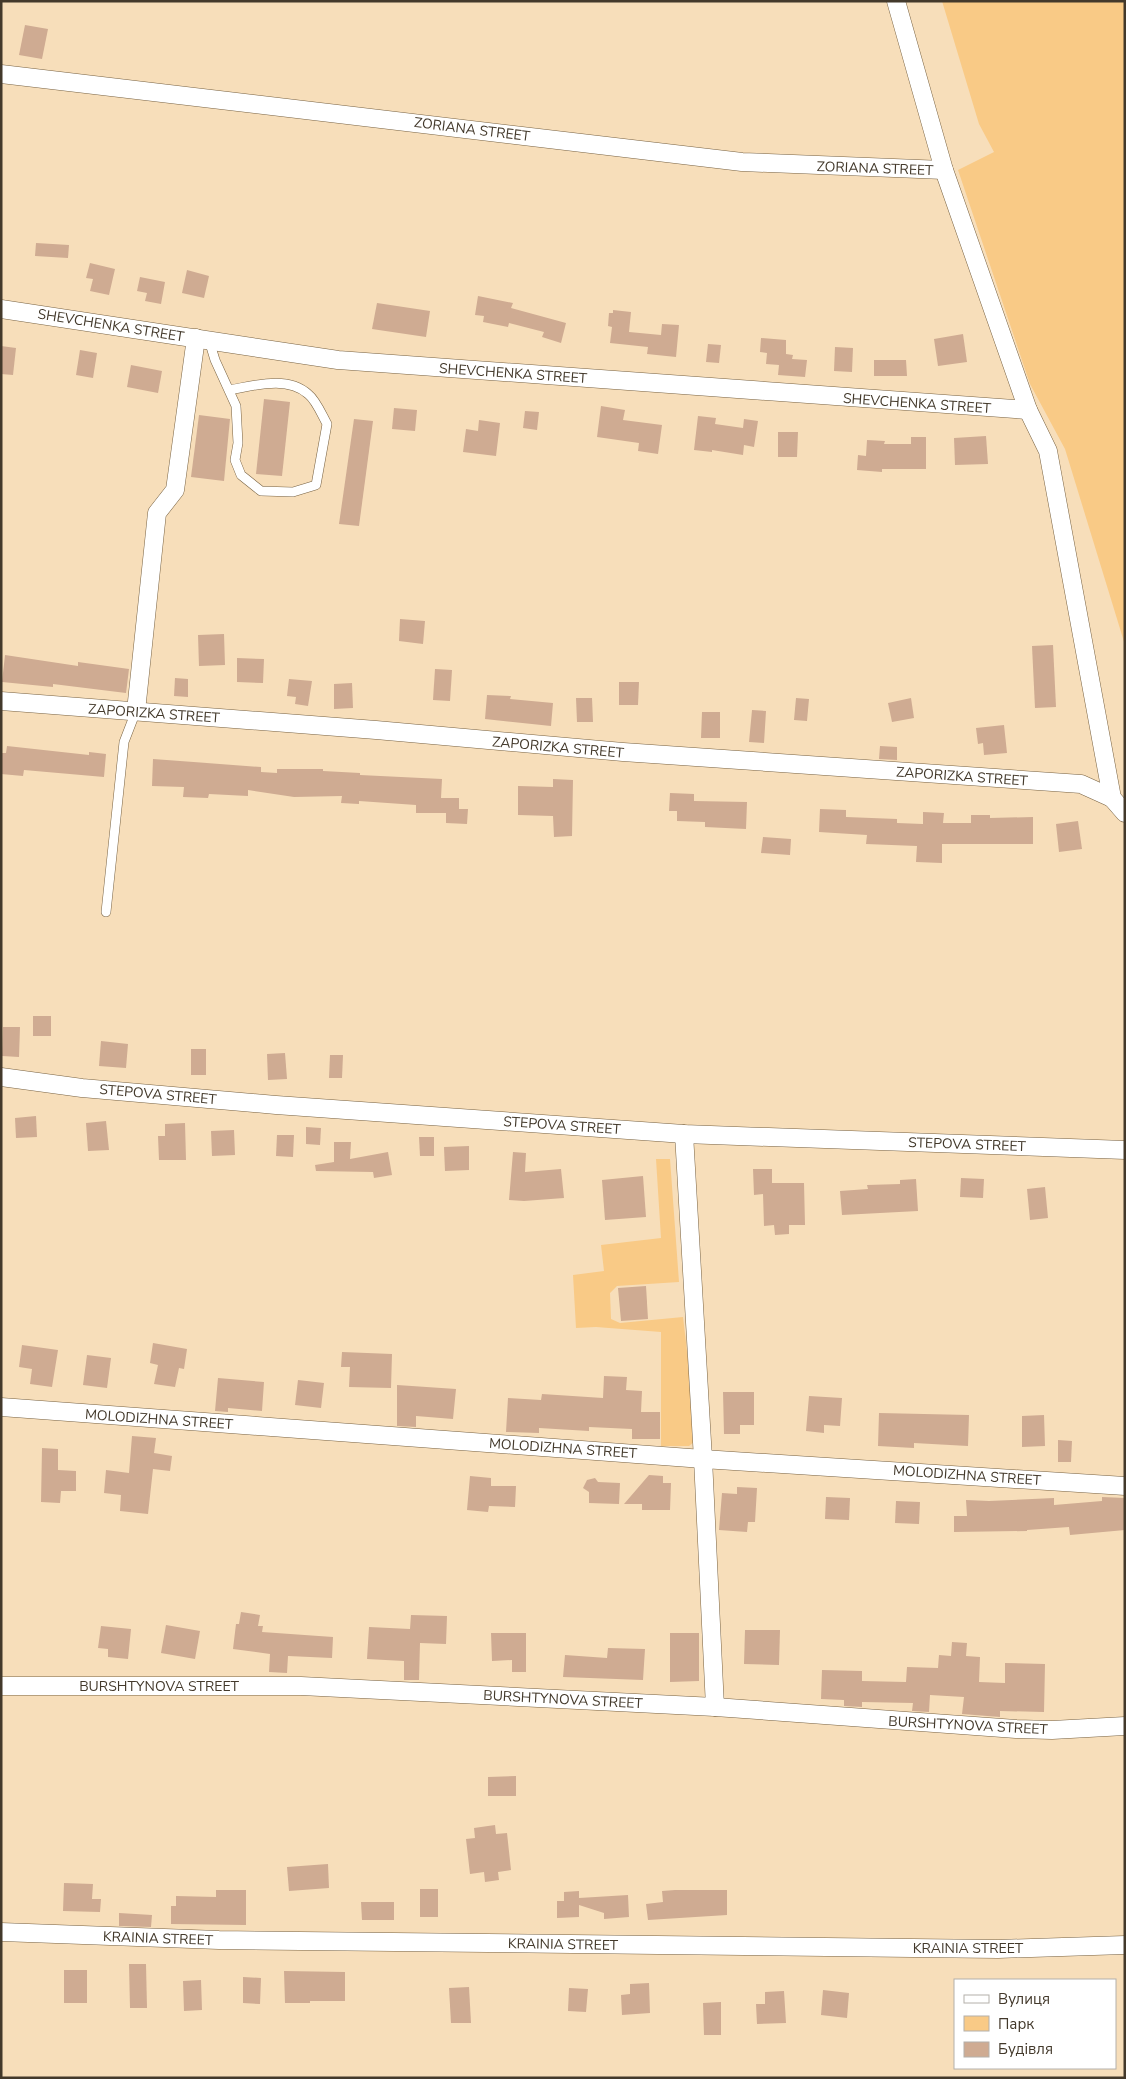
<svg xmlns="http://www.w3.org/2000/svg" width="1126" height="2079" viewBox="0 0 1126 2079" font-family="'Nunito Sans',sans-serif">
<rect width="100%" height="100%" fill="#f7deba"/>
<g fill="#f9ca86">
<polygon points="942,1 1125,1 1125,645 1065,449 1030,384 958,170 994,152 979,124"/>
<polygon points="656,1159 670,1159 679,1282 617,1286 610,1293 611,1319 620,1323 683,1317 691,1385 695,1441 689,1446 661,1446 661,1332 596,1327 576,1328 573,1275 604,1271 601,1245 661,1238"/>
</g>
<g fill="#cfab92">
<polygon points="25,25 48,29 42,59 19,55"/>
<polygon points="36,243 69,245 68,258 35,256"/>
<polygon points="90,263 115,269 109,295 90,291 93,279 86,278"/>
<polygon points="187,270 209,276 204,298 182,293"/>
<polygon points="140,277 165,282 161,304 145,301 147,293 137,291"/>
<polygon points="478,296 513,303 511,308 566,323 561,343 542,337 544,332 509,323 508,327 483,322 484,316 475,315"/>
<polygon points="377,303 430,311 426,337 372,329"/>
<polygon points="613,310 631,312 629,332 661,335 662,324 679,325 676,357 647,354 648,347 610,343 612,327 608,326 609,313 613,313"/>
<polygon points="963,334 967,362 938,366 934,339"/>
<polygon points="761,338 786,340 786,354 793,355 792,359 807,360 805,377 778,375 779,365 766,364 767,353 760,352"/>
<polygon points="708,344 721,345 719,363 706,362"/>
<polygon points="1,346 16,348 13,375 1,374"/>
<polygon points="835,347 853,348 852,372 834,371"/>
<polygon points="80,350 97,353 93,378 76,375"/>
<polygon points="874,360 906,360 907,376 874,376"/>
<polygon points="131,365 162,371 158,393 127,387"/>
<polygon points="264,399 290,402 282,476 256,474"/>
<polygon points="601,406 625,410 623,420 662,425 658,454 638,451 639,443 597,437"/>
<polygon points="394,408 417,410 415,431 392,429"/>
<polygon points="525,411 539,412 537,430 523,428"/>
<polygon points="199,415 230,419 224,481 191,477"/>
<polygon points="698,416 716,418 715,424 743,428 744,419 758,421 754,447 744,445 743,455 712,450 712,452 694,450"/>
<polygon points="354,419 373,421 359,526 339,524"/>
<polygon points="479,420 500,423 496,456 463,452 466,429 478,431"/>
<polygon points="778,432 798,432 797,457 778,457"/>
<polygon points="986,436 988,464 955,465 954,438"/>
<polygon points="911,437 926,437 926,469 882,469 882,472 857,470 858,455 866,456 867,440 885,441 884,444 911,444"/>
<polygon points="400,619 425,621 423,644 399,641"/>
<polygon points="224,634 225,665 199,666 198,635"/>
<polygon points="1053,645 1056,707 1035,708 1032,646"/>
<polygon points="5,655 78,666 78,662 129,669 126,693 53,684 53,687 2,682"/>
<polygon points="237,658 264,659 263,683 237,682"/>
<polygon points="435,669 452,670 450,701 433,700"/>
<polygon points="175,678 188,679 188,697 174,696"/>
<polygon points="289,679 312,681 308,706 295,704 296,697 287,696"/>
<polygon points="619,682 639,682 638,705 619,705"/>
<polygon points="352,683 353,708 334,709 334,684"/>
<polygon points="487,695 511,696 510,699 553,703 551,726 485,719"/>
<polygon points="576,698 592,698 593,722 577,722"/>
<polygon points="796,698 809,699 807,721 794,720"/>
<polygon points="911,698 914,718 892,722 888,703"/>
<polygon points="752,710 766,711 764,743 749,742"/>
<polygon points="702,712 720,712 720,738 701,738"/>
<polygon points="1004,725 1007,753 984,755 983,743 978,744 976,728"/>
<polygon points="7,746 89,755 89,752 106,754 104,777 24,770 23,776 1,774 1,753 6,753"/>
<polygon points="880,746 897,747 897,760 879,759"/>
<polygon points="153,759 261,767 261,772 277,773 277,769 323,769 323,771 360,773 360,775 442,779 441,798 459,798 459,809 468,809 467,824 446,823 446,813 416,813 416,805 359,801 359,804 341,803 342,796 294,797 248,790 248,796 209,794 208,798 183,797 184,787 152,786"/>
<polygon points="553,779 573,780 572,836 554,837 553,816 518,815 518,786 553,787"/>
<polygon points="670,793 694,794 694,801 747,802 746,829 705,827 705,822 677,821 677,811 669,811"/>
<polygon points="820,809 846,810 846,817 897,819 897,823 923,824 923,812 944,813 943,823 971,823 971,815 990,815 990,818 1033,817 1033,844 942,844 942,863 916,862 917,846 866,844 867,835 819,832"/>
<polygon points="1078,821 1082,849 1059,852 1056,824"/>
<polygon points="763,837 791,839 790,855 761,853"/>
<rect x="33" y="1016" width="18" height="20"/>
<polygon points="3,1027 20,1027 19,1057 2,1056"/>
<polygon points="101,1041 128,1044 126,1068 99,1066"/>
<rect x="191" y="1049" width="15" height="26"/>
<polygon points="285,1053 287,1079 268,1080 267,1054"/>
<polygon points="330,1055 343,1055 342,1078 329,1078"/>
<polygon points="36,1116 37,1137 16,1138 15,1118"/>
<polygon points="106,1121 109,1150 88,1151 86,1123"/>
<polygon points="185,1123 186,1160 159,1160 158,1136 165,1136 165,1124"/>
<polygon points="306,1127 321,1128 320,1145 306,1144"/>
<polygon points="234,1130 235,1155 212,1156 211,1131"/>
<polygon points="277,1135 294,1135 293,1157 276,1156"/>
<polygon points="419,1137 434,1137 434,1156 420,1156"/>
<polygon points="334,1142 351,1142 350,1159 388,1152 392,1175 374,1178 373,1172 316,1171 315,1165 334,1162"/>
<polygon points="469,1146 469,1170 445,1171 444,1147"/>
<polygon points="513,1152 526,1153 525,1172 561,1169 564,1198 524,1201 509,1200"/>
<polygon points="753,1169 772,1169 772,1183 804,1183 805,1225 789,1225 789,1234 775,1235 774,1225 764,1226 763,1194 754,1195"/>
<polygon points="643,1176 646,1217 605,1220 602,1180"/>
<polygon points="961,1178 984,1179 983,1198 960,1197"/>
<polygon points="916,1179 918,1211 842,1215 840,1191 868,1189 867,1185 900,1184 900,1180"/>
<polygon points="1045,1187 1048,1218 1030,1220 1027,1189"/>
<polygon points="646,1286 648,1319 621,1321 618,1288"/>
<polygon points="153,1343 187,1349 184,1369 179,1368 175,1387 154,1384 158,1365 150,1363"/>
<polygon points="22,1345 58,1350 52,1387 30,1384 32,1369 19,1367"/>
<polygon points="342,1352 392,1354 391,1388 349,1387 350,1367 341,1367"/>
<polygon points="87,1355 111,1358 107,1388 83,1385"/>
<polygon points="604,1376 627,1377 626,1390 642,1391 641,1412 660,1412 660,1439 632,1439 632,1429 589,1427 589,1431 539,1428 539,1433 506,1432 508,1398 541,1400 542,1394 603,1398"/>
<polygon points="218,1378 264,1382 262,1411 228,1408 228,1412 215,1411"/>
<polygon points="298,1380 324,1383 321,1408 295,1405"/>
<polygon points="397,1385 456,1389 453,1419 416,1416 416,1427 397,1426"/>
<polygon points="723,1392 754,1392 754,1425 740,1425 740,1434 724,1434"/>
<polygon points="809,1396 842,1398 840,1426 824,1425 824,1433 806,1431"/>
<polygon points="879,1413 969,1415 968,1446 914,1443 914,1448 878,1446"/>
<polygon points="1044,1415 1045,1446 1022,1447 1022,1416"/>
<polygon points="132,1436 156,1438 154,1453 172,1456 170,1471 153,1469 148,1514 120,1511 121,1495 104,1493 106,1470 129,1473"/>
<polygon points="1058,1440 1072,1441 1071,1462 1058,1462"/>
<polygon points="42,1448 58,1449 58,1470 76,1471 76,1491 61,1491 60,1503 41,1502"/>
<polygon points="649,1475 663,1476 663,1483 671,1483 670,1510 642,1510 642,1504 624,1504"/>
<polygon points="470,1476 491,1478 491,1486 516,1486 515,1507 489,1506 488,1512 467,1510"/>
<polygon points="595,1478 598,1482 620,1483 619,1504 589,1503 589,1492 583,1488 587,1480"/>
<polygon points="737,1487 757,1488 755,1522 748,1522 747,1532 719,1530 722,1493 737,1494"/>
<polygon points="826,1497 850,1498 849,1520 825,1519"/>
<polygon points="1102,1497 1125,1498 1125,1530 1070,1535 1069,1527 1027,1530 1027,1531 954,1532 954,1516 967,1516 966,1500 989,1501 1054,1498 1054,1505 1102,1501"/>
<polygon points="896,1501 920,1502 919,1524 895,1523"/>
<polygon points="241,1612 260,1615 258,1626 263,1626 262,1632 333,1637 332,1658 288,1656 287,1673 269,1672 270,1654 233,1649 236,1624 239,1624"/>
<polygon points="411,1615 447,1616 446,1644 420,1643 419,1680 404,1680 404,1661 367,1659 369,1627 410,1629"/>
<polygon points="166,1625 200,1631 195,1659 161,1653"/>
<polygon points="101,1626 131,1629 128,1659 108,1657 108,1649 98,1648"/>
<polygon points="745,1630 780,1630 779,1665 744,1664"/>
<polygon points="491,1633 526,1633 526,1672 512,1672 512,1660 492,1661"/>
<polygon points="670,1633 699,1633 699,1681 670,1682"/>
<polygon points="952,1642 967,1643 966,1656 980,1657 979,1682 1005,1683 1005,1663 1045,1664 1044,1712 1000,1711 1000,1717 962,1714 964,1697 930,1695 929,1712 912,1711 913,1703 862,1702 862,1707 844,1706 844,1700 821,1699 822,1670 862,1671 862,1681 906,1682 907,1667 938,1668 939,1655 951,1656"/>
<polygon points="608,1648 645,1649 643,1680 563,1677 565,1655 607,1658"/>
<polygon points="516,1776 516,1796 488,1796 488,1777"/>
<polygon points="495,1825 496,1834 507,1833 511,1870 498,1872 499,1880 485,1882 484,1872 470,1874 466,1839 475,1838 474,1828"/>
<polygon points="328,1864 329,1888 289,1891 287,1867"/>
<polygon points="64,1883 93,1884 92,1899 101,1899 100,1912 63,1911"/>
<rect x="420" y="1889" width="18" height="28"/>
<polygon points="216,1890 246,1890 246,1925 171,1924 171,1906 176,1906 176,1896 216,1897"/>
<polygon points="675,1890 727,1890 727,1915 648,1920 646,1904 663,1902 662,1891"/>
<polygon points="579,1891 579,1898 628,1895 629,1917 604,1919 604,1913 579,1905 579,1917 557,1918 557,1901 564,1901 564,1892"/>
<polygon points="361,1902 394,1902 394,1920 362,1920"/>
<polygon points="119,1913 152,1915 151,1927 119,1926"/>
<polygon points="129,1964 146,1964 147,2008 130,2008"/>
<rect x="64" y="1970" width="23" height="33"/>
<polygon points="284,1971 345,1972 345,2001 310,2001 310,2003 285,2003"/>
<polygon points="243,1977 261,1978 260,2004 243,2003"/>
<polygon points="201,1980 202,2010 184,2011 183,1981"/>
<polygon points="649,1983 650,2013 622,2015 621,1995 630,1994 630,1984"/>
<polygon points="469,1987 471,2023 451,2023 449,1988"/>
<polygon points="569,1988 588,1989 586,2012 568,2011"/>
<polygon points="823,1990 849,1993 847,2018 821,2015"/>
<polygon points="784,1991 786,2023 757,2024 756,2004 765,2004 765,1992"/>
<polygon points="721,2002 721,2035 704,2035 703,2003"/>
</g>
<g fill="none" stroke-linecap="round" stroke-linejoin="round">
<defs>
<g id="service">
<path d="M209,340l6,20 21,46 2,37 -3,17 6,15 20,16 32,1 23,-7 11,-61c-5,-9 -11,-24 -19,-30 -21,-19 -55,-8 -79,-4"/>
<polyline points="106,912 124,742 136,711"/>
</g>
<g id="minor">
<polyline points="896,1 944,170 1028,410 1048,451 1112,798 1125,813"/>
<polyline points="1,74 742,162 944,170"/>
<polyline points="1,309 338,360 1028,410"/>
<polyline points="1,701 376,730 623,752 1081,784 1112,798"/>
<polyline points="136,711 157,513 175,490 196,338"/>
<polyline points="1,1077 82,1088 276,1105 684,1134 1125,1150"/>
<polyline points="684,1134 703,1459 715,1707"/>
<polyline points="1,1407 703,1459 1125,1486"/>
<polyline points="1,1686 301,1686 715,1707 1016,1729 1052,1730 1125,1726"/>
<polyline points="1,1932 219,1940 998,1949 1125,1945"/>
</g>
</defs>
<use href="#service" stroke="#786242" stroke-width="10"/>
<use href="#minor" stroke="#786242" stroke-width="19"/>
<use href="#service" stroke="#fff" stroke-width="9"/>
<use href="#minor" stroke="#fff" stroke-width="18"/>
</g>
<g text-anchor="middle" stroke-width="4" stroke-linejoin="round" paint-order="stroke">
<g font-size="14" fill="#43392b" stroke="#fff">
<text transform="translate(472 129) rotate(7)" y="5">ZORIANA STREET</text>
<text transform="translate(875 168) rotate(2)" y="5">ZORIANA STREET</text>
<text transform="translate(111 325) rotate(9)" y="5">SHEVCHENKA STREET</text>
<text transform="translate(513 373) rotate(4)" y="5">SHEVCHENKA STREET</text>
<text transform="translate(917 403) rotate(4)" y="5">SHEVCHENKA STREET</text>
<text transform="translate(154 713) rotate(4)" y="5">ZAPORIZKA STREET</text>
<text transform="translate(558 747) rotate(5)" y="5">ZAPORIZKA STREET</text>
<text transform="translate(962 776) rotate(4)" y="5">ZAPORIZKA STREET</text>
<text transform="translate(158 1094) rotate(5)" y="5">STEPOVA STREET</text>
<text transform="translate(562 1125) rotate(4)" y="5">STEPOVA STREET</text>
<text transform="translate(967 1144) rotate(2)" y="5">STEPOVA STREET</text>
<text transform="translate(159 1419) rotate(4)" y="5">MOLODIZHNA STREET</text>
<text transform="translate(563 1448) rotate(4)" y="5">MOLODIZHNA STREET</text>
<text transform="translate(967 1475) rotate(4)" y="5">MOLODIZHNA STREET</text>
<text x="159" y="1691">BURSHTYNOVA STREET</text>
<text transform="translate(563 1699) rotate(3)" y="5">BURSHTYNOVA STREET</text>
<text transform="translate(968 1725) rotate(3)" y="5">BURSHTYNOVA STREET</text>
<text transform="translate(158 1938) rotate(2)" y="5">KRAINIA STREET</text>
<text transform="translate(563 1944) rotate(1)" y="5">KRAINIA STREET</text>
<text x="968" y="1953">KRAINIA STREET</text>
</g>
</g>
<rect width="1126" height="2079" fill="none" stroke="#43392b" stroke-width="5"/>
<rect x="954" y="1979" width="162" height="90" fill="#ffffff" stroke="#b4b0aa"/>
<rect x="964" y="1995" width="25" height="8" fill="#ffffff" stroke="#b4b0aa"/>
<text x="998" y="2004" font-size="15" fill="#43392b">Вулиця</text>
<rect x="964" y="2016" width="25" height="15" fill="#f9ca86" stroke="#b4b0aa"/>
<text x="998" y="2029" font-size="15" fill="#43392b">Парк</text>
<rect x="964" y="2042" width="25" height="15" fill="#cfab92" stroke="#b4b0aa"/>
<text x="998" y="2054" font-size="15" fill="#43392b">Будівля</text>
</svg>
